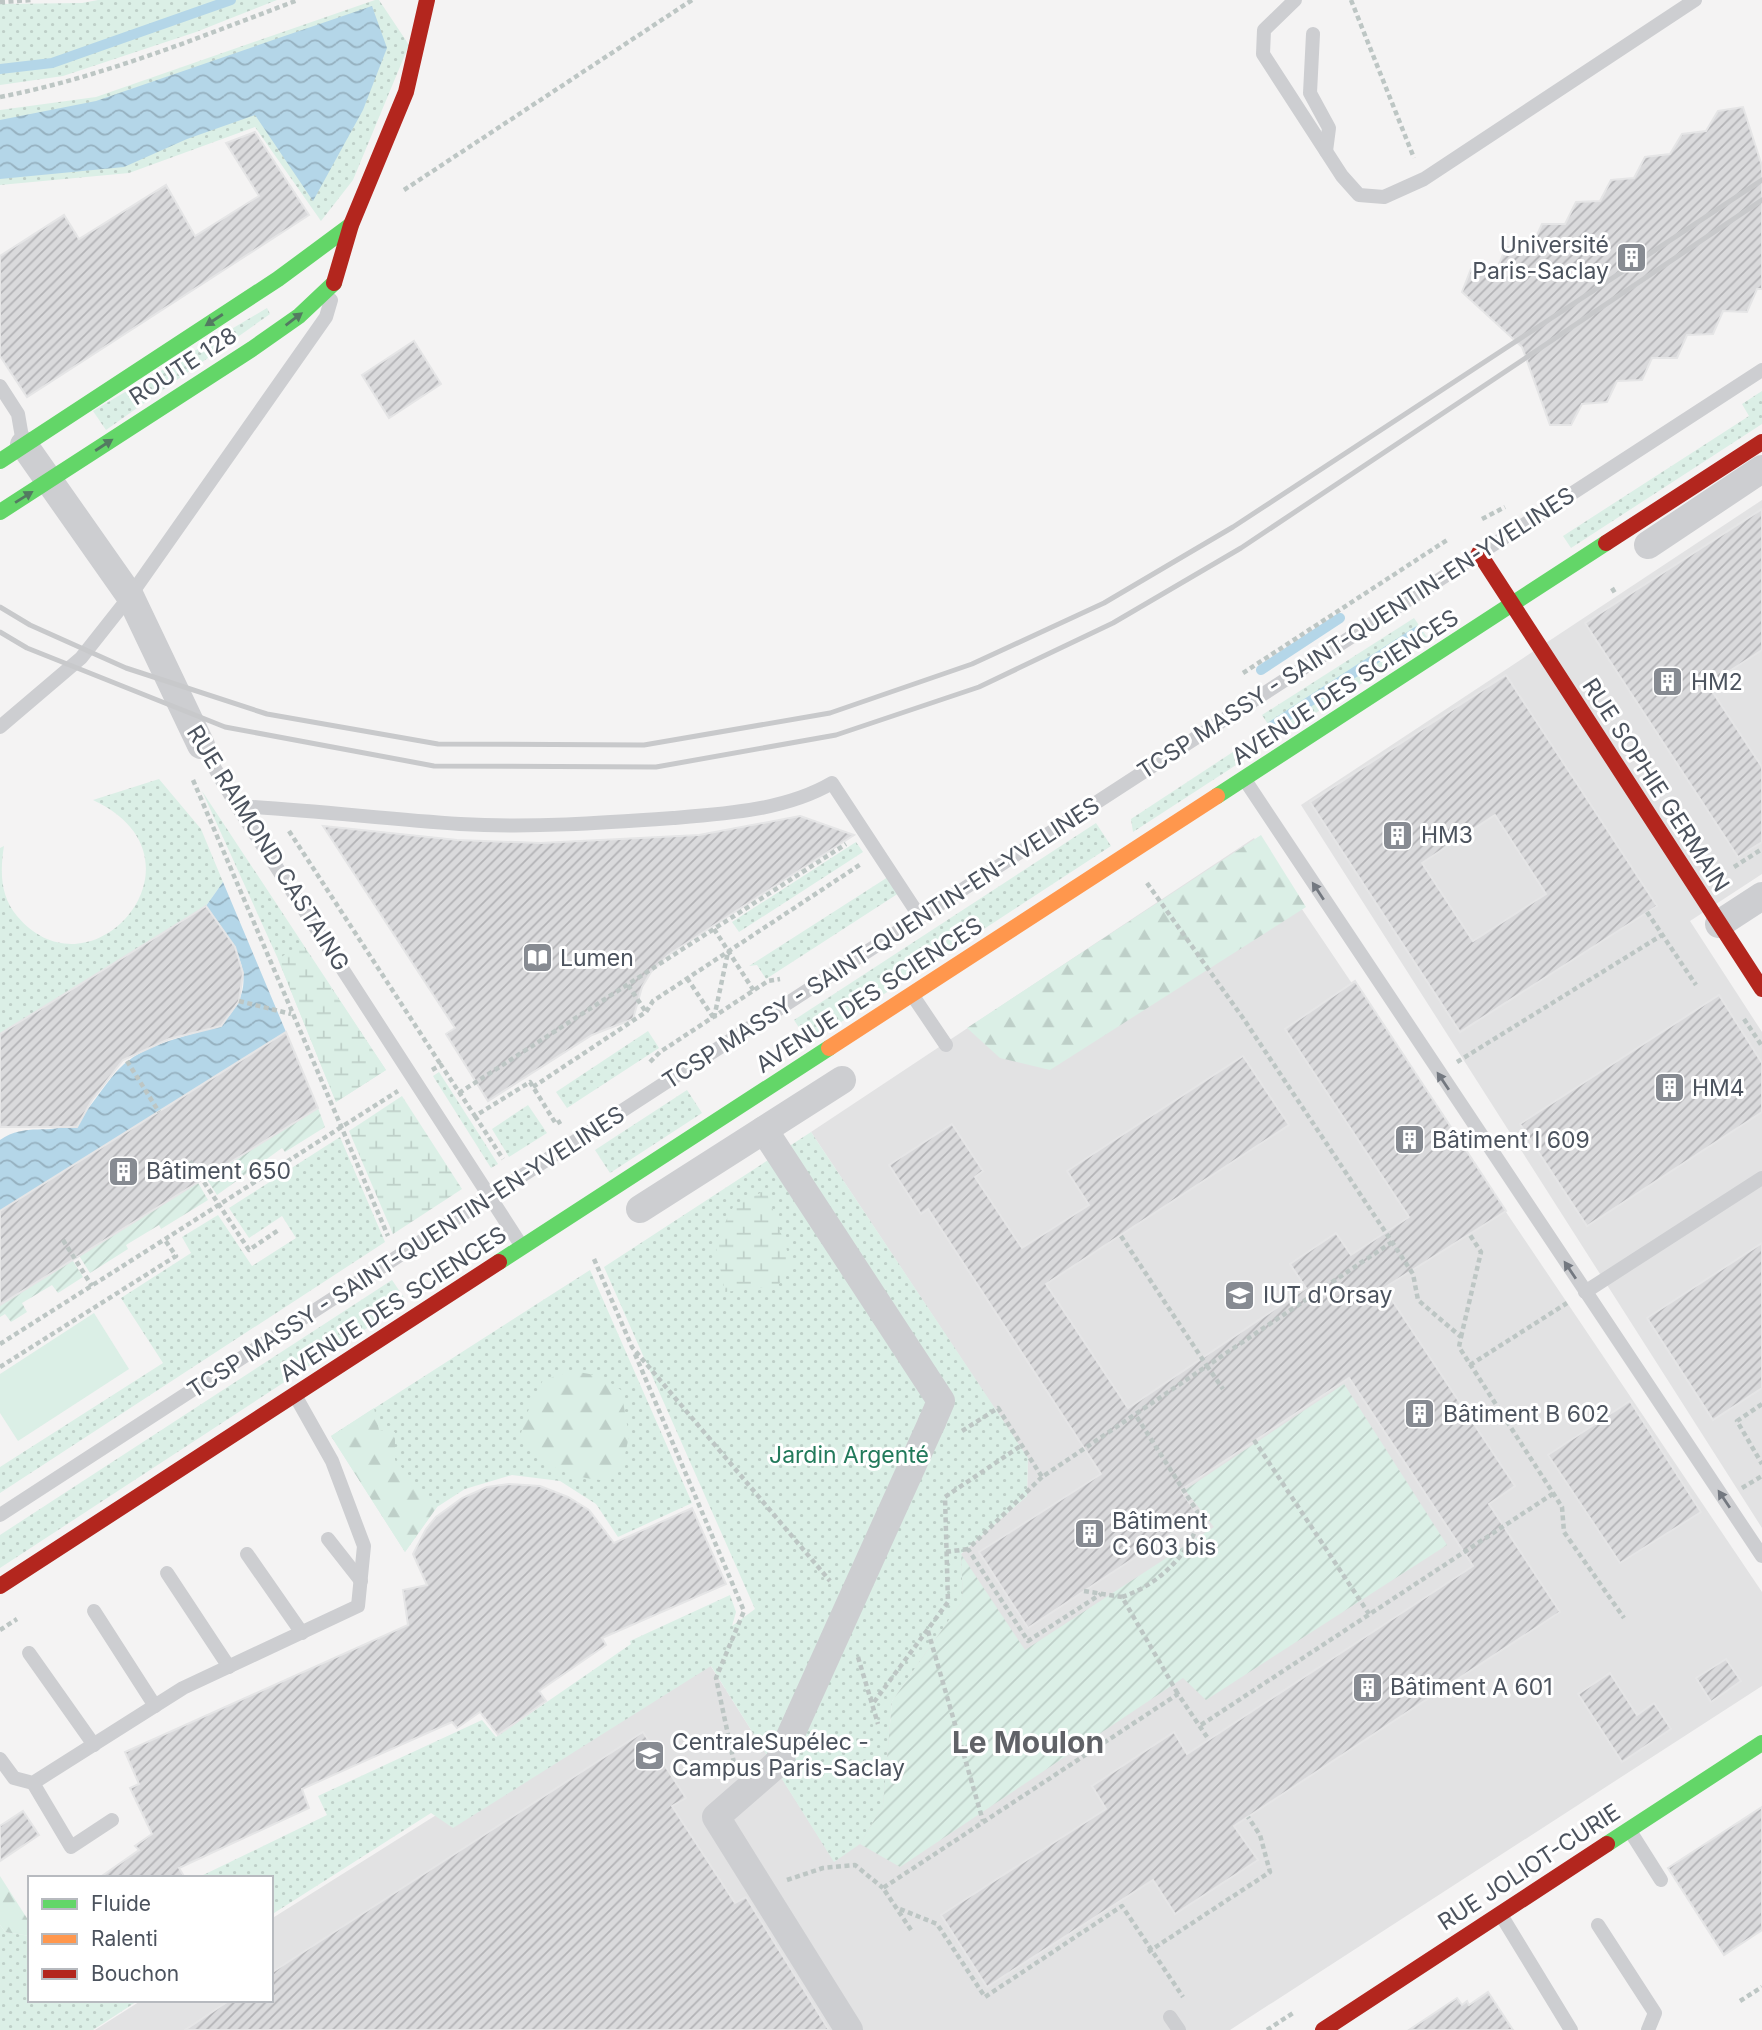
<svg xmlns="http://www.w3.org/2000/svg" width="1762" height="2030" viewBox="0 0 1762 2030" font-family="Inter,sans-serif">
<defs>
<pattern id="grass-dots" width="8" height="8" patternUnits="userSpaceOnUse" patternTransform="scale(1.75)"><rect width="8" height="8" fill="#dbefe6"/><path d="M2 2h.1M6 6h.1" fill="none" stroke="#becfc8" stroke-width="1.8" stroke-linecap="round"/></pattern>
<pattern id="forest-firs" width="22" height="20" patternUnits="userSpaceOnUse" patternTransform="scale(1.75)"><rect width="22" height="20" fill="#dbefe6"/><path d="M5 1l3.5 6h-7zM16 11l3.5 6h-7z" fill="#becfc8"/></pattern>
<pattern id="wetland-marsh" width="20" height="14" patternUnits="userSpaceOnUse" patternTransform="scale(1.75)"><rect width="20" height="14" fill="#dbefe6"/><path d="M1 5h8M5 5V1M11 12h8M15 12V8" fill="none" stroke="#becfc8"/></pattern>
<pattern id="garden-furrows" width="10" height="10" patternUnits="userSpaceOnUse" patternTransform="scale(1.75)"><rect width="10" height="10" fill="#dbefe6"/><path d="M-1 1l2-2M0 10L10 0M9 11l2-2" fill="none" stroke="#becfc8"/></pattern>
<pattern id="water-waves" width="16" height="10" patternUnits="userSpaceOnUse" patternTransform="scale(1.75)"><rect width="16" height="10" fill="#b4d6e8"/><path d="M0 5q4-4 8 0t8 0" fill="none" stroke="#95b0bf"/></pattern>
<pattern id="building-hatch" width="6" height="6" patternUnits="userSpaceOnUse" patternTransform="scale(1.75)"><rect width="6" height="6" fill="#dadadc"/><path d="M-1 1l2-2M0 6l6-6M5 7l2-2" fill="none" stroke="#b3b3b6"/></pattern>
</defs>
<rect width="100%" height="100%" fill="#f4f3f3"/>
<g fill="#e2e2e3">
<polygon points="1762,500 1762,874 1690,921 1762,1032 1762,1528 1301,805"/>
<polygon points="1254,838 1762,1592 1762,1686 1230,2030 95,2030 142,2000 271,2000 271,1919 700,1649 834,1861 961,1554 1027,1496 1028,1459 811,1132"/>
</g>
<g fill="url(#grass-dots)">
<polygon points="98,0 277,0 196,32 63,76 0,85 0,4 82,3"/>
<polygon points="375,0 379,0 409,45 353,180 321,221 255,127 129,173 0,185 0,110 96,97"/>
<polygon points="267,308 270,314 106,430 93,411"/>
<polygon points="1762,391 1762,424 1571,548 1563,536 1749,416 1742,404"/>
<polygon points="1414,618 1429,640 1277,738 1262,715"/>
<polygon points="1245,744 1253,754 1133,832 1131,819"/>
<path d="M159,779l42,50 22,53 -17,24 -206,128v-186l4,-2c-4,25 -4,50 13,70 75,89 201,-58 76,-116z"/>
<polygon points="202,791 386,1070 336,1102 278,959"/>
<polygon points="1096,823 1111,846 809,1043 794,1020"/>
<polygon points="856,842 863,852 739,932 732,922"/>
<polygon points="888,877 899,893 766,979 757,965 749,966"/>
<polygon points="648,1031 659,1048 567,1108 556,1092"/>
<polygon points="439,1072 498,1164 491,1168 433,1076"/>
<polygon points="687,1090 702,1113 610,1173 595,1150"/>
<polygon points="528,1105 547,1133 509,1157 492,1129"/>
<polygon points="811,1132 1028,1458 1027,1496 961,1554 963,1600 892,1701 883,1805 860,1844 834,1862 711,1666 453,1828 431,1813 271,1915 271,1878 197,1878 327,1815 318,1796 482,1720 496,1737 631,1644 630,1641 730,1595 736,1612 732,1626 755,1609 604,1267"/>
<polygon points="340,1137 385,1242 0,1493 0,1467 163,1363 121,1298 191,1253 182,1237 218,1215 252,1266 296,1238 282,1216 249,1238 229,1208"/>
<polygon points="590,1270 692,1503 618,1537 596,1504 560,1481 512,1475 465,1489 437,1507 405,1552 331,1436"/>
<polygon points="392,1280 407,1302 0,1568 0,1535"/>
<polygon points="0,1925 5,1932 30,1936 30,2000 139,2000 93,2030 0,2030"/>
</g>
<g fill="url(#forest-firs)">
<polygon points="1261,835 1306,907 1050,1070 1000,1058 967,1028"/>
<path d="M573,1371l27,5 21,14 8,46 -6,28 -23,16c-40,-5 -57,-14 -79,-47l10,-31 12,-22z"/>
<polygon points="374,1408 379,1430 395,1432 395,1460 437,1507 405,1552 331,1436"/>
<polygon points="0,1876 30,1923 30,1936 5,1932 0,1925"/>
</g>
<g fill="url(#wetland-marsh)">
<polygon points="302,944 386,1070 336,1102 278,959"/>
<polygon points="402,1096 462,1189 393,1234 349,1131"/>
<polygon points="766,1190 791,1262 778,1286 725,1292 715,1243 733,1207"/>
</g>
<g fill="url(#garden-furrows)">
<polygon points="318,1108 325,1127 285,1152 282,1148 217,1195 197,1164 214,1173"/>
<polygon points="190,1169 208,1200 161,1229 159,1225 126,1245 128,1249 90,1273 71,1243 87,1251 190,1187"/>
<polygon points="65,1248 83,1277 58,1293 52,1285 22,1303 27,1312 11,1322 5,1314 0,1317 0,1305 64,1266"/>
<polygon points="1344,1384 1447,1545 1206,1700 1183,1678 900,1867 860,1844 883,1805 892,1701 963,1600 961,1554 1025,1650 1214,1527 1185,1490"/>
</g>
<polygon fill="#dbefe6" points="94,1313 129,1369 18,1441 0,1413 0,1374"/>
<g fill="url(#water-waves)">
<polygon points="372,6 387,48 363,110 313,201 255,115 187,139 124,167 0,179 0,120 96,101"/>
<path d="M223,882l63,150 -286,179v-71c26,-18 50,-5 72,-16 17,-9 35,-48 56,-63 29,-22 63,-23 94,-39 6,-3 10,-10 14,-16 22,-37 -9,-71 -30,-100z"/>
</g>
<g fill="none" stroke-linecap="round" stroke-linejoin="round">
<g stroke="#b4d6e8" stroke-width="10">
<polyline points="0,69 52,63 231,0"/>
<polyline points="1261,670 1340,618"/>
<polyline points="1272,726 1418,631"/>
</g>
</g>
<g fill="url(#building-hatch)" stroke="#e5e5e6" stroke-width="2" fill-rule="evenodd">
<polygon points="1743,107 1762,166 1762,289 1757,289 1747,312 1723,311 1713,334 1687,335 1677,358 1652,358 1642,380 1617,381 1607,402 1582,404 1571,425 1550,425 1522,347 1462,292 1471,269 1497,269 1506,247 1532,246 1542,224 1565,224 1576,202 1600,201 1611,180 1634,178 1645,157 1670,154 1682,134 1706,131 1718,111"/>
<polygon points="255,132 309,215 27,397 0,356 0,256 64,215 79,239 166,185 195,236 259,196 226,143"/>
<polygon points="414,341 441,384 389,418 362,375"/>
<polygon points="1762,509 1762,650 1708,685 1762,767 1762,842 1738,857 1585,623"/>
<path d="M1506,675l151,231 -197,126 -150,-230zM1495,815l51,79 -73,47 -51,-78z"/>
<polygon points="800,816 854,835 668,955 651,972 642,987 633,1019 592,1035 488,1101 446,1034 455,1028 323,826 457,840 541,843 699,835"/>
<polygon points="206,906 235,947 243,973 239,1001 221,1026 169,1039 123,1060 92,1100 77,1127 0,1127 0,1034"/>
<polygon points="1355,981 1506,1211 1384,1288 1515,1486 1489,1504 1560,1612 1234,1826 1258,1860 1175,1914 1153,1880 987,1987 941,1915 1106,1809 1092,1786 1174,1732 1187,1754 1473,1566 1349,1378 1181,1490 1198,1516 1028,1628 979,1552 1101,1474 928,1209 921,1214 889,1165 952,1124 983,1171 975,1177 1022,1248 1089,1205 1067,1171 1243,1056 1289,1125 1046,1284 1128,1408 1306,1288 1290,1264 1336,1233 1351,1255 1409,1217 1285,1029"/>
<polygon points="1719,995 1762,1063 1762,1112 1587,1226 1520,1124"/>
<polygon points="286,1032 318,1108 0,1305 0,1211"/>
<polygon points="1762,1243 1762,1388 1713,1420 1647,1318"/>
<polygon points="1630,1401 1701,1512 1620,1563 1548,1455"/>
<polygon points="509,1484 540,1486 568,1497 589,1510 614,1543 692,1508 726,1584 602,1638 606,1645 539,1691 546,1701 498,1735 480,1712 457,1728 452,1722 302,1789 309,1808 179,1868 185,1878 99,1878 139,1850 135,1846 152,1834 130,1788 139,1784 125,1752 408,1625 403,1590 427,1585 413,1554 426,1529 436,1517 462,1498 487,1487"/>
<polygon points="1726,1659 1741,1681 1711,1702 1696,1678"/>
<polygon points="1610,1673 1637,1715 1654,1703 1671,1729 1622,1762 1578,1694"/>
<polygon points="643,1732 686,1798 672,1806 735,1903 746,1897 829,2030 185,2030 230,2000 271,2000 271,1973"/>
<polygon points="1762,1807 1762,1930 1724,1955 1668,1868"/>
<polygon points="23,1811 39,1835 0,1861 0,1826"/>
<polygon points="1488,1992 1513,2030 1409,2030 1457,1998 1462,2005 1467,2001 1469,2005"/>
</g>
<g fill="none" stroke-linecap="round" stroke-linejoin="round">
<g stroke="#bdc6c4" stroke-width="4.5" stroke-dasharray="5 3.5" stroke-linecap="butt">
<polyline points="1351,0 1414,158"/>
<polyline points="0,2 32,0"/>
<path d="M0,97c103,-20 200,-60 298,-97"/>
<polyline points="404,190 692,0"/>
<polyline points="1482,519 1505,507"/>
<polyline points="1612,588 1615,593"/>
<polyline points="1243,673 1447,540"/>
<polyline points="193,780 388,1236"/>
<polyline points="289,831 441,1065"/>
<polyline points="1734,867 1762,849"/>
<polyline points="1147,883 1243,1018 1392,1242 1413,1274 1418,1300 1461,1337 1459,1347 1562,1507 1564,1532 1624,1618"/>
<polyline points="1647,912 1696,985"/>
<polyline points="714,929 754,991"/>
<polyline points="687,978 713,1017"/>
<polyline points="628,985 646,1012"/>
<polyline points="239,1001 291,1014"/>
<polyline points="714,1018 728,952"/>
<polyline points="1744,1019 1762,1046"/>
<polyline points="127,1061 159,1112"/>
<polyline points="650,1062 660,1052 768,981 780,979"/>
<polyline points="1457,1062 1662,935"/>
<polyline points="432,1070 441,1065 475,1116 530,1082 556,1124 561,1121"/>
<polyline points="533,1087 646,1012 653,1001 861,864"/>
<polyline points="459,1093 846,844"/>
<polyline points="475,1116 503,1159"/>
<polyline points="190,1161 249,1250 280,1229"/>
<polyline points="1121,1236 1207,1366 1392,1242"/>
<polyline points="63,1240 92,1286"/>
<polyline points="594,1259 632,1347 830,1581"/>
<polyline points="1461,1337 1481,1252 1470,1235"/>
<polyline points="0,1344 398,1091"/>
<polyline points="635,1354 744,1611 716,1678 734,1763"/>
<polyline points="1470,1365 1567,1303"/>
<polyline points="0,1367 176,1256 165,1240"/>
<polyline points="1762,1404 1737,1421 1762,1464"/>
<polyline points="962,1431 998,1408 1042,1477 1207,1366 1223,1389"/>
<polyline points="1254,1440 1369,1614"/>
<polyline points="1042,1477 968,1549 1028,1641 1101,1594"/>
<polyline points="1742,1488 1762,1476"/>
<polyline points="946,1552 968,1549"/>
<polyline points="1084,1591 1122,1597 1178,1694"/>
<path d="M1122,1597c36,-12 69,-43 78,-81l-65,-102"/>
<polyline points="0,1630 17,1619"/>
<polyline points="928,1631 983,1821"/>
<polyline points="858,1657 878,1724"/>
<polyline points="874,1702 948,1602 945,1497 1022,1445"/>
<polyline points="1201,1725 1554,1493"/>
<polyline points="787,1880 823,1868 855,1865 883,1888"/>
<polyline points="900,1909 937,1924 985,1997 1122,1906 1183,1997"/>
<polyline points="911,1930 883,1888 1178,1694 1209,1740"/>
<polyline points="1148,1952 1270,1872 1260,1835 1248,1817"/>
<polyline points="1740,2001 1762,1987"/>
<polyline points="1267,2030 1293,2013"/>
</g>
<g stroke="#cdced1" stroke-width="14">
<polyline points="1295,0 1264,30 1263,54 1342,176 1359,195 1384,197 1424,179 1695,0"/>
<polyline points="1313,34 1310,93 1329,128 1326,151"/>
<polyline points="0,386 18,414 23,443"/>
<polyline points="0,727 81,658 130,596 326,317 331,300"/>
<polyline points="201,745 237,806 521,1245"/>
<polyline points="1245,780 1762,1556"/>
<path d="M237,806c74,4 148,13 223,18 71,4 142,-1 213,-6 52,-4 113,-8 159,-35l88,134"/>
<polyline points="913,996 946,1045"/>
<polyline points="1585,1292 1762,1178"/>
<polyline points="0,1515 1762,370"/>
<polyline points="328,1539 361,1581"/>
<polyline points="247,1554 302,1633"/>
<polyline points="167,1573 229,1667"/>
<polyline points="94,1611 155,1706"/>
<polyline points="29,1653 94,1745"/>
<polyline points="0,1759 14,1778 33,1783 183,1688 358,1606 364,1546 332,1461 296,1397"/>
<polyline points="33,1783 71,1847 112,1820"/>
<polyline points="1630,1831 1661,1880"/>
<polyline points="1501,1915 1571,2030"/>
<polyline points="1598,1925 1655,2013 1648,2030"/>
<polyline points="1170,2017 1179,2030"/>
</g>
<g stroke="#cdced1" stroke-width="28">
<polyline points="24,445 130,596 201,745"/>
<polyline points="1648,545 1762,469"/>
<polyline points="1719,924 1762,896"/>
<polyline points="764,1130 941,1401 932,1422"/>
<polyline points="640,1209 842,1080"/>
<polyline points="778,1763 716,1817 849,2030"/>
</g>
<g stroke="#63d668" stroke-width="16">
<polyline points="0,461 278,279 351,225"/>
<polyline points="0,512 252,349 299,316 334,283"/>
<polyline points="1217,796 1606,543"/>
<polyline points="499,1262 829,1048"/>
<polyline points="1607,1844 1762,1743"/>
</g>
<polyline stroke="#ff974d" stroke-width="16" points="829,1048 1217,796"/>
<g stroke="#b3261e" stroke-width="16">
<polyline points="334,283 351,225 406,92 427,0"/>
<polyline points="1606,543 1762,442"/>
<polyline points="1479,553 1762,989"/>
<polyline points="0,1586 499,1262"/>
<polyline points="1323,2030 1607,1844"/>
</g>
<g stroke="#c8c9cb" stroke-width="5">
<polyline points="0,607 30,625 126,668 267,714 438,744 644,745 830,713 972,664 1104,603 1233,527 1762,180"/>
<polyline points="0,632 27,648 225,727 434,766 656,767 836,735 979,687 1113,623 1241,548 1762,200"/>
</g>
<polyline stroke="#cdced1" stroke-width="28" points="778,1763 932,1422"/>
</g>
<defs><path id="oneway-solid" d="M-6-.8H1V-3.2L6.5 0L1 3.2V.8H-6Z" transform="scale(1.75)"/></defs>
<g fill="#537a61">
<use href="#oneway-solid" transform="translate(294 319) rotate(-37)"/>
<use href="#oneway-solid" transform="translate(214 320) rotate(147)"/>
<use href="#oneway-solid" transform="translate(104 445) rotate(-33)"/>
<use href="#oneway-solid" transform="translate(24 497) rotate(-32)"/>
</g>
<g fill="#737880">
<use href="#oneway-solid" transform="translate(1318 891) rotate(-123)"/>
<use href="#oneway-solid" transform="translate(1443 1081) rotate(-124)"/>
<use href="#oneway-solid" transform="translate(1570 1270) rotate(-124)"/>
<use href="#oneway-solid" transform="translate(1724 1499) rotate(-124)"/>
</g>
<defs>
<symbol id="building-square" viewBox="-11 -11 22 22"><rect x="-9" y="-9" width="18" height="18" rx="4" fill="#878b92" stroke="#fff"/><path d="M-4-6H4V6H1V3H-1V6H-4ZM-2.5-4.3h1.7v1.8h-1.7ZM.8-4.3h1.7v1.8H.8ZM-2.5-1h1.7V.8h-1.7ZM.8-1h1.7V.8H.8Z" fill="#fff"/></symbol>
<symbol id="library-square" viewBox="-11 -11 22 22"><rect x="-9" y="-9" width="18" height="18" rx="4" fill="#878b92" stroke="#fff"/><path d="M-6-4Q-3-5.5-.7-3.5V5Q-3 3-6 4ZM6-4Q3-5.5 .7-3.5V5Q3 3 6 4Z" fill="#fff"/></symbol>
<symbol id="university-square" viewBox="-11 -11 22 22"><rect x="-9" y="-9" width="18" height="18" rx="4" fill="#878b92" stroke="#fff"/><path d="M0-5L7-2L0 1L-7-2ZM-4 1L0 2.5L4 1V4Q0 6-4 4Z" fill="#fff"/></symbol>
</defs>
<g fill-rule="evenodd">
<use href="#building-square" x="1614" y="240" width="35" height="35"/>
<use href="#building-square" x="1650" y="664" width="35" height="35"/>
<use href="#building-square" x="1380" y="818" width="35" height="35"/>
<use href="#library-square" x="520" y="940" width="35" height="35"/>
<use href="#building-square" x="1652" y="1070" width="35" height="35"/>
<use href="#building-square" x="1392" y="1122" width="35" height="35"/>
<use href="#building-square" x="106" y="1154" width="35" height="35"/>
<use href="#university-square" x="1222" y="1278" width="35" height="35"/>
<use href="#building-square" x="1402" y="1396" width="35" height="35"/>
<use href="#building-square" x="1072" y="1516" width="35" height="35"/>
<use href="#building-square" x="1350" y="1670" width="35" height="35"/>
<use href="#university-square" x="632" y="1738" width="35" height="35"/>
</g>
<g text-anchor="middle" stroke-width="6" stroke-linejoin="round" paint-order="stroke">
<g font-size="23" fill="#4c535e" stroke="#fff" text-anchor="start">
<text x="1609" y="253" text-anchor="end">Université<tspan x="1609" dy="26">Paris-Saclay</tspan></text>
<text x="1691" y="690">HM2</text>
<text x="1421" y="843">HM3</text>
<text x="560" y="966">Lumen</text>
<text x="1692" y="1096">HM4</text>
<text x="1432" y="1148">Bâtiment I 609</text>
<text x="146" y="1179">Bâtiment 650</text>
<text x="1263" y="1303">IUT d'Orsay</text>
<text x="1443" y="1422">Bâtiment B 602</text>
<text x="1112" y="1529">Bâtiment<tspan x="1112" dy="26">C 603 bis</tspan></text>
<text x="1390" y="1695">Bâtiment A 601</text>
<text x="672" y="1750">CentraleSupélec -<tspan x="672" dy="26">Campus Paris-Saclay</tspan></text>
</g>
<g font-size="23" fill="#4c535e" stroke="#fff">
<text transform="translate(183 366) rotate(-33)" y="8">ROUTE 128</text>
<text transform="translate(1356 633) rotate(-33)" y="8">TCSP MASSY - SAINT-QUENTIN-EN-YVELINES</text>
<text transform="translate(1345 687) rotate(-33)" y="8">AVENUE DES SCIENCES</text>
<text transform="translate(1656 785) rotate(57)" y="8">RUE SOPHIE GERMAIN</text>
<text transform="translate(268 848) rotate(58)" y="8">RUE RAIMOND CASTAING</text>
<text transform="translate(881 943) rotate(-33)" y="8">TCSP MASSY - SAINT-QUENTIN-EN-YVELINES</text>
<text transform="translate(869 995) rotate(-33)" y="8">AVENUE DES SCIENCES</text>
<text transform="translate(406 1252) rotate(-33)" y="8">TCSP MASSY - SAINT-QUENTIN-EN-YVELINES</text>
<text transform="translate(393 1304) rotate(-33)" y="8">AVENUE DES SCIENCES</text>
<text transform="translate(1529 1867) rotate(-33)" y="8">RUE JOLIOT-CURIE</text>
</g>
<g font-size="23" fill="#227a5b" stroke="#fff">
<text x="849" y="1463">Jardin Argenté</text>
</g>
<g font-size="30" font-weight="bold" fill="#606267" stroke="#fff">
<text x="1028" y="1753">Le Moulon</text>
</g>
</g>
<rect x="28" y="1876" width="245" height="126" fill="#ffffff" stroke="#b7babf" stroke-width="2"/>
<rect x="42" y="1899" width="35" height="10" fill="#63d668" stroke="#b7babf" stroke-width="2"/>
<text x="91" y="1911" font-size="21" fill="#4c535e">Fluide</text>
<rect x="42" y="1934" width="35" height="10" fill="#ff974d" stroke="#b7babf" stroke-width="2"/>
<text x="91" y="1946" font-size="21" fill="#4c535e">Ralenti</text>
<rect x="42" y="1969" width="35" height="10" fill="#b3261e" stroke="#b7babf" stroke-width="2"/>
<text x="91" y="1981" font-size="21" fill="#4c535e">Bouchon</text>
</svg>
